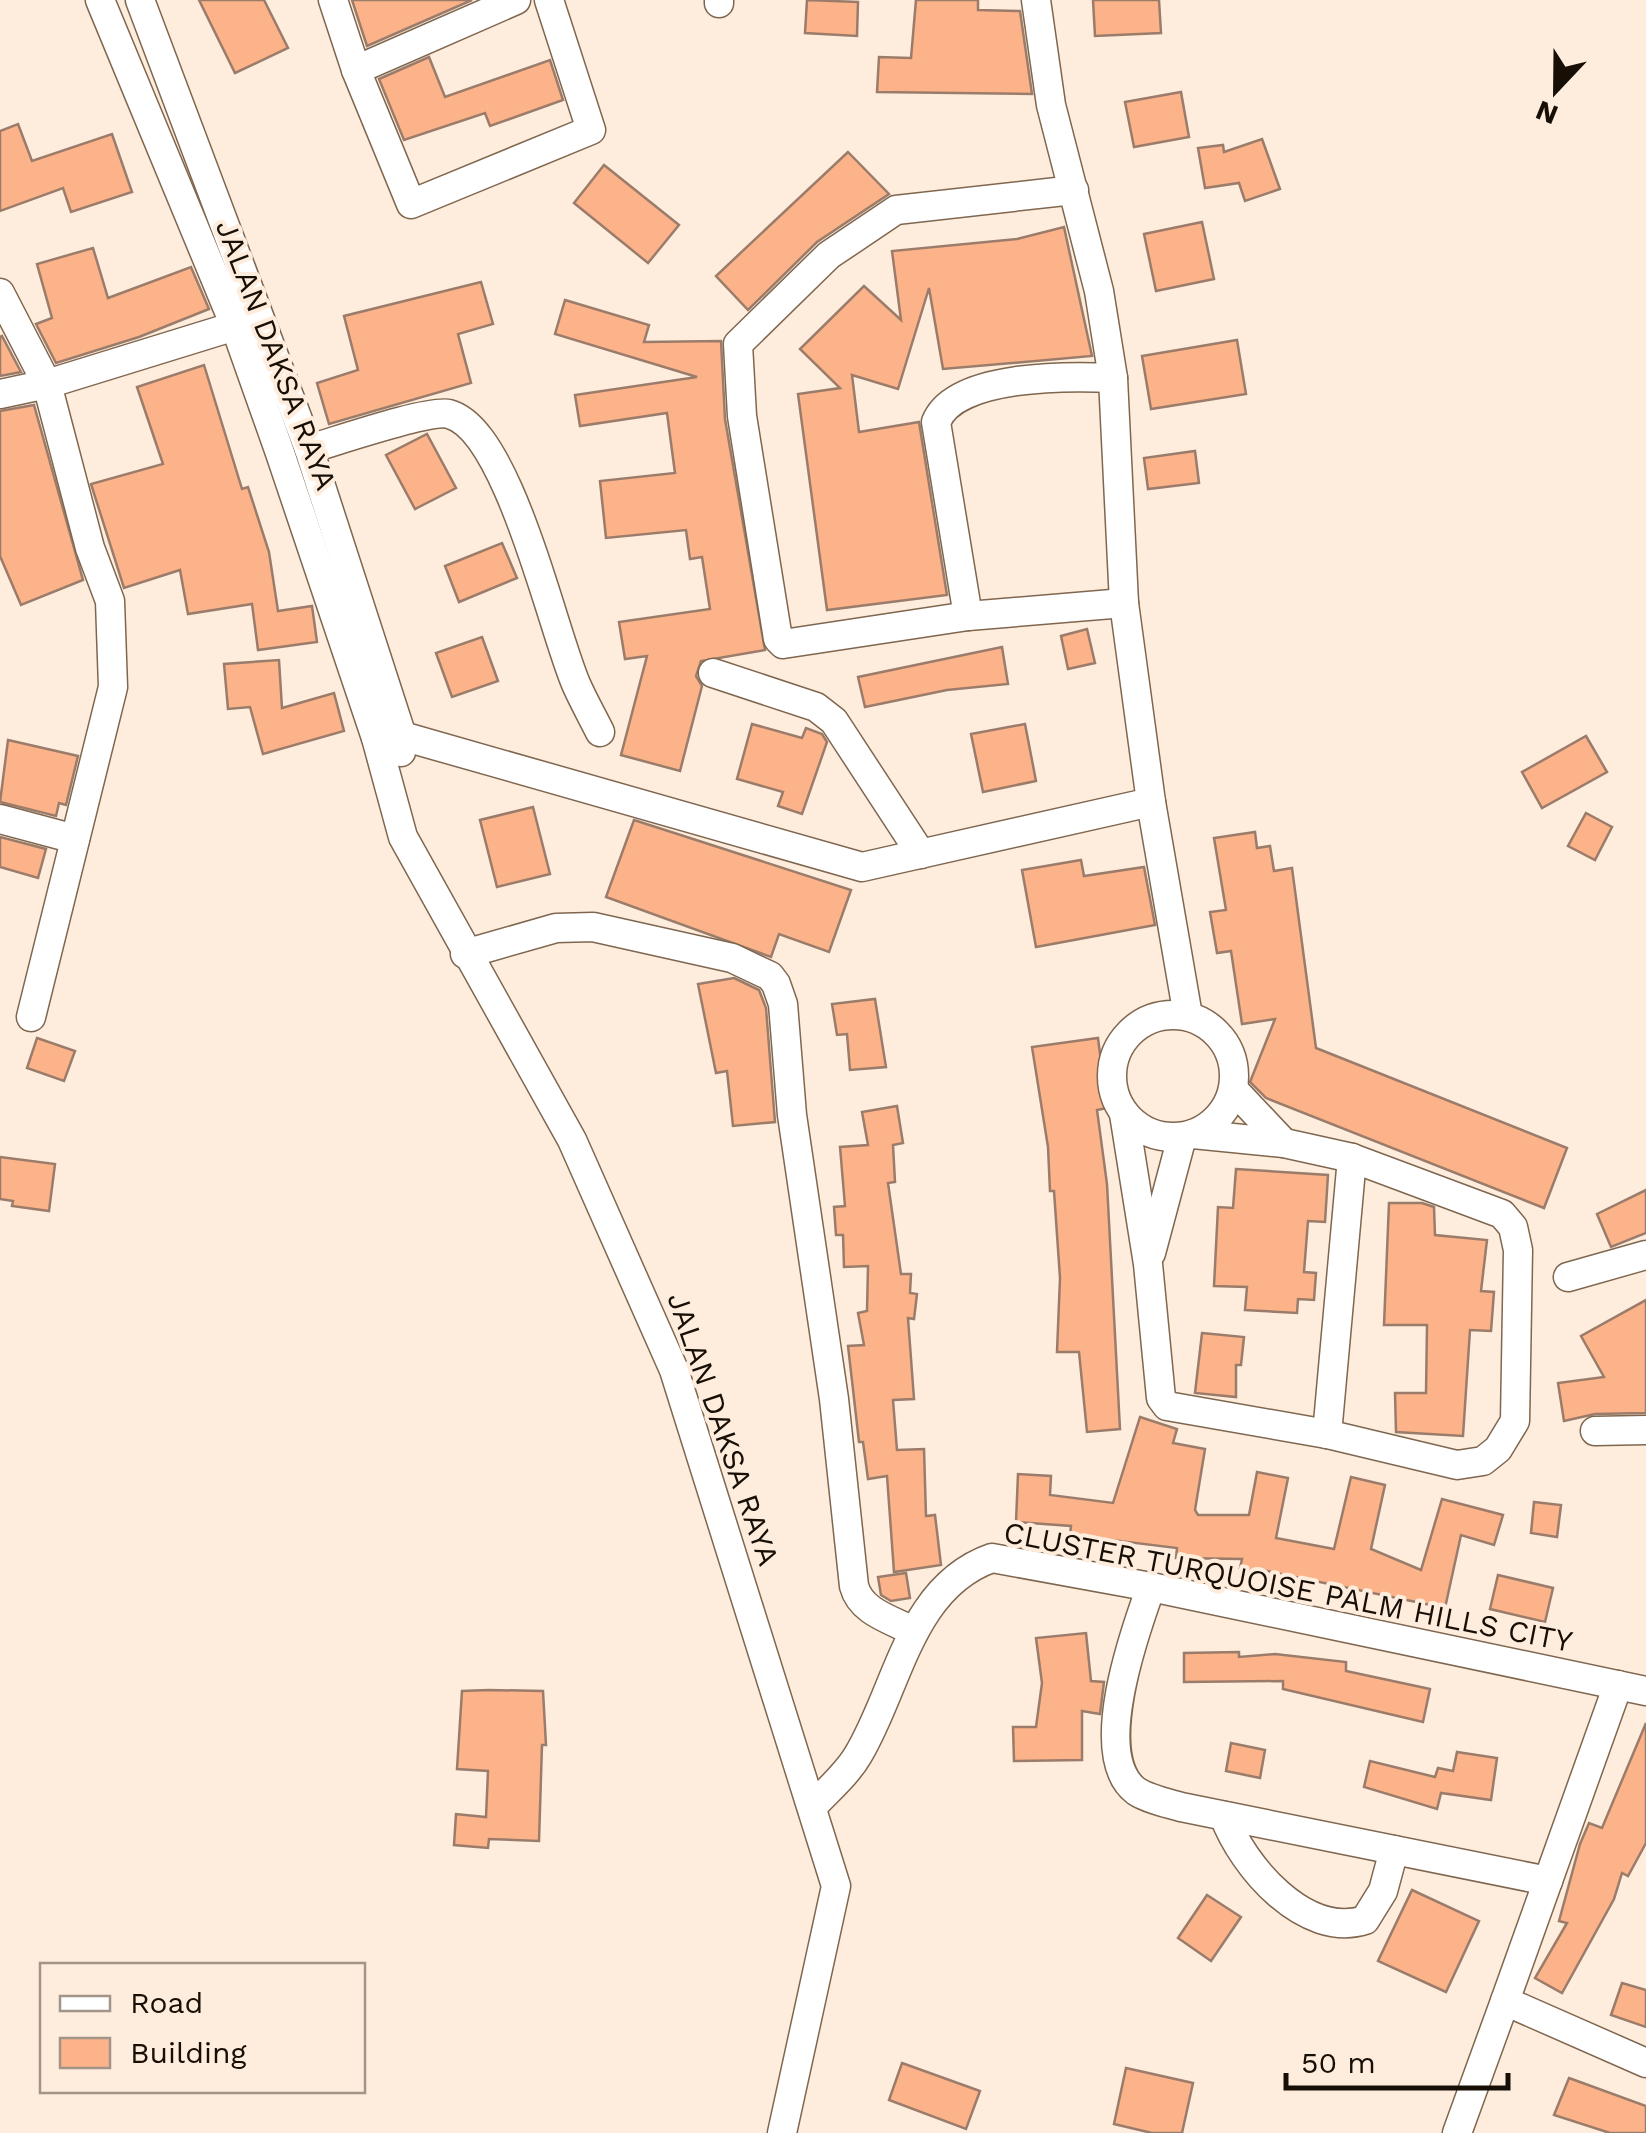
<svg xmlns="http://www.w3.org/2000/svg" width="1646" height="2133" viewBox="0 0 1646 2133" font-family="'Work Sans',sans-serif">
<rect width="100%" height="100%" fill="#feeddd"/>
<g fill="#fdb389" stroke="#9b7c6b" stroke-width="2.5">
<polygon points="199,0 264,0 288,48 235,73"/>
<polygon points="352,0 472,0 367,46"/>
<polygon points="807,0 858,2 857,36 805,33"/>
<polygon points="916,0 978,0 978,10 1020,11 1032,94 877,92 879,57 911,58"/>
<polygon points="1093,0 1159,0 1161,33 1095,36"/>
<polygon points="429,57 445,97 550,60 563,100 490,126 485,113 404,140 379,79"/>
<polygon points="1181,92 1189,137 1134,147 1125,102"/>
<polygon points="18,124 32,161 112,134 132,192 71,212 63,188 0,211 0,131"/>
<polygon points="1262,139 1280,189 1245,201 1239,183 1205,188 1198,148 1223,145 1224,152"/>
<polygon points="848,152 889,194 817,242 748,310 716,276"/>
<polygon points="604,165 679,225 648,263 574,203"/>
<polygon points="1202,222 1214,279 1156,291 1144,234"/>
<polygon points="1064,227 1092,356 943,369 929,288 898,389 852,375 859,432 919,422 947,595 827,610 798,394 840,388 800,349 864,286 901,320 892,251 1017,239"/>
<polygon points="93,248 108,298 191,267 209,309 139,337 56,363 36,324 52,318 37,264"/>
<polygon points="481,282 493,324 458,334 471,383 329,424 317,383 358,370 344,316"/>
<polygon points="565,300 649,325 644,342 721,341 725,419 765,650 701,661 696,676 702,686 680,771 621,755 647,656 625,659 619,622 710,609 702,557 690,559 686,530 606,538 600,481 675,473 667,413 580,426 575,395 697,377 555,334"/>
<polygon points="2,336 21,372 0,376 0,337"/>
<polygon points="1237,340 1246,394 1151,409 1142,356"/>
<polygon points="204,365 242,489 248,487 269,552 278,611 312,606 317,642 258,650 252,604 188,614 180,570 124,588 91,484 163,464 137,387"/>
<polygon points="34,405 83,580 21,605 0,556 0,411"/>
<polygon points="427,434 456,488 415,509 386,455"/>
<polygon points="1195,451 1199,483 1148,489 1144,458"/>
<polygon points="502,543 517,578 459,602 445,566"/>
<polygon points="1087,629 1095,663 1068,669 1061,636"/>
<polygon points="482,637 498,681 452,697 436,653"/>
<polygon points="1002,647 1008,684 947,690 865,707 858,677"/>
<polygon points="279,660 282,708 334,693 344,731 263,754 250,707 228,709 224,664"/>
<polygon points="752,724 802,738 806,728 822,734 827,742 802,814 778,806 783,792 737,779"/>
<polygon points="1025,724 1036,781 983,792 971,734"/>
<polygon points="1586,736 1607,772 1542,808 1522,772"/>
<polygon points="8,740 78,756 66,805 59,803 56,816 0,802"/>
<polygon points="533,807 550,874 497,887 480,820"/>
<polygon points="1586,813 1612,827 1595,860 1568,846"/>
<polygon points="634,820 851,890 829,952 779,934 771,957 606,897"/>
<polygon points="1255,832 1257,848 1270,846 1274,871 1292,868 1316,1048 1567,1148 1544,1208 1266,1098 1250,1082 1275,1019 1242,1024 1231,951 1217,953 1210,912 1226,910 1214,838"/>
<polygon points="0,837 46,849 38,878 0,867"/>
<polygon points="1081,860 1084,876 1144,867 1155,925 1036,947 1022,870"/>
<polygon points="734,978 759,990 766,1008 775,1122 733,1126 727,1071 716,1073 698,984"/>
<polygon points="875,999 886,1067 850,1070 847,1034 837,1035 832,1004"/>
<polygon points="37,1038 75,1051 64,1081 27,1068"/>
<polygon points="1098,1038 1107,1108 1097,1110 1107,1184 1120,1429 1087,1432 1079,1352 1057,1352 1060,1278 1054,1191 1050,1191 1048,1147 1032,1047"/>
<polygon points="897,1106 903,1143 893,1145 895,1182 888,1183 901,1274 911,1274 910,1293 917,1294 914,1319 908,1318 914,1399 893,1400 897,1450 924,1449 926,1516 935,1515 941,1565 894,1572 887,1476 868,1479 863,1442 859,1442 848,1346 864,1345 858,1313 867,1311 868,1266 844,1267 843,1235 836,1235 834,1207 845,1206 840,1147 868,1145 862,1112"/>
<polygon points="0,1157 55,1164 49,1211 12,1206 13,1201 0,1199"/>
<polygon points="1236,1169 1328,1175 1325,1222 1308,1221 1304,1272 1316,1273 1314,1300 1298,1299 1297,1313 1245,1310 1247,1287 1214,1286 1218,1207 1233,1208"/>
<polygon points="1646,1190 1646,1233 1611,1247 1597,1214"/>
<polygon points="1389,1203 1422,1203 1434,1207 1435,1235 1487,1240 1481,1291 1494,1292 1491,1331 1470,1330 1463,1436 1396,1432 1395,1393 1426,1393 1427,1325 1384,1325"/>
<polygon points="1646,1300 1646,1413 1595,1414 1564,1421 1558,1383 1604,1377 1581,1336"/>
<polygon points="1202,1333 1244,1337 1241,1365 1236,1365 1236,1397 1195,1393"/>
<polygon points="1140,1417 1177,1429 1173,1443 1205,1449 1195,1510 1198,1515 1249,1515 1257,1472 1288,1478 1276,1538 1334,1549 1351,1477 1385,1485 1371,1549 1421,1570 1442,1499 1503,1515 1494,1545 1461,1535 1445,1608 1262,1570 1261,1574 1240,1568 1242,1559 1176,1558 1177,1548 1070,1535 1071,1526 1016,1522 1018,1474 1051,1476 1050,1495 1113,1503"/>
<polygon points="1534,1502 1561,1505 1557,1537 1531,1533"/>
<polygon points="906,1573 910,1598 891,1601 881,1595 878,1577"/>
<polygon points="1498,1575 1553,1588 1545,1622 1490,1609"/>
<polygon points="1086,1633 1091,1681 1104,1682 1100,1714 1082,1711 1082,1760 1014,1761 1013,1727 1036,1727 1042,1683 1036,1638"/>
<polygon points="1239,1652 1239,1657 1275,1654 1346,1662 1346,1671 1430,1689 1423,1722 1283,1689 1283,1681 1184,1682 1184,1653"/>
<polygon points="489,1690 543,1691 546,1745 542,1745 539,1841 489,1839 488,1848 454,1845 456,1814 486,1817 488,1771 457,1769 462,1691"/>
<polygon points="1646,1723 1646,1843 1628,1876 1622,1873 1614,1899 1562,1993 1535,1978 1567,1923 1559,1921 1580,1844 1589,1823 1602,1828"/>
<polygon points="1231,1743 1265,1750 1260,1778 1226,1771"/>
<polygon points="1457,1752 1497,1758 1491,1800 1441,1793 1437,1809 1364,1787 1370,1761 1435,1777 1438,1768 1453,1771"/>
<polygon points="1412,1890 1479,1921 1446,1992 1378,1961"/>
<polygon points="1207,1895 1241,1917 1211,1961 1178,1938"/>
<polygon points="1622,1983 1646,1990 1646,2027 1611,2015"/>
<polygon points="902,2063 980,2091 966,2129 889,2100"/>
<polygon points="1126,2068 1193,2083 1182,2133 1152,2133 1114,2124"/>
<polygon points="1569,2078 1646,2106 1646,2133 1610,2133 1554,2115"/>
</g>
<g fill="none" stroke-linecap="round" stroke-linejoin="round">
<defs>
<g id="street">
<polyline points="100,0 235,326 280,453 376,738 403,837 572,1140 674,1370 836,1886 782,2133"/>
<polyline points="140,0 309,449 402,736 401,752"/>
<polyline points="333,0 356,70 516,0"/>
<polyline points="719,0 719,3"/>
<polyline points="356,70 411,204 591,130 549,0"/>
<polyline points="1074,190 896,210 829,255 738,344 742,416 778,639 783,644 968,616 1124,603"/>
<polyline points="0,293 47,384 90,548 110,601 113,687 31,1017"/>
<polyline points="0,394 47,384 235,326"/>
<path d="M309,449c25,-7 120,-40 140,-35 60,16 103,215 127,270 7,16 16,32 24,48"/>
<path d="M968,616l-32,-194c19,-48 134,-46 177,-44"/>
<polyline points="713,673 816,707 834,721 921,854"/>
<polyline points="376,738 402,736 862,867 1151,802 1124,603 1113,378 1099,291 1051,105 1036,0"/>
<polyline points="1151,802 1188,1016"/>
<polyline points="0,819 75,839"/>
<path d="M465,954l91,-26 37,-1 139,31 38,18 6,8 7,20 9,111 42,284 20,187c7,26 36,33 59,45"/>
<circle cx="1173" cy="1076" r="61"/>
<polyline points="1234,1090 1284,1143"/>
<polyline points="1124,1114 1148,1264 1161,1398 1167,1406 1327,1434 1457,1465 1483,1461 1498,1449 1515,1421 1518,1250 1513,1227 1502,1214 1352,1158 1284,1143 1193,1134"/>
<polyline points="1151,1253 1182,1137"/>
<polyline points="1568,1277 1646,1255"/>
<polyline points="1595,1431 1646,1430"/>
<polyline points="1327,1434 1352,1158"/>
<path d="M1151,1587c-16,44 -61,169 -15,204 12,8 31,12 45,16l367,74"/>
<polyline points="1618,1685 1505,2001 1646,2063"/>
<path d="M812,1807c15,-16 35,-33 46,-52 40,-66 51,-168 134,-197l159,29 495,104"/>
<path d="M1224,1816c19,51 81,123 141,104l18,-29 11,-41"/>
<polyline points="1457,2133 1505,2001"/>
</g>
</defs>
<use href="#street" stroke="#7f664f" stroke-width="31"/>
<use href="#street" stroke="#fff" stroke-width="28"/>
</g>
<g text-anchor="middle" stroke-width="8" stroke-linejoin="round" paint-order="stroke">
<g font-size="30" fill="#170e06" stroke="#feeddd">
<text transform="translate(276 355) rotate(69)" y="10">JALAN DAKSA RAYA</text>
<text transform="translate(723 1429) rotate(71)" y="10">JALAN DAKSA RAYA</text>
<text transform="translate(1288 1587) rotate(11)" y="10">CLUSTER TURQUOISE PALM HILLS CITY</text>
</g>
</g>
<rect x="40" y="1963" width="325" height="130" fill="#feeddd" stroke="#a29487" stroke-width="2.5"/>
<rect x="60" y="1996" width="50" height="15" fill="#ffffff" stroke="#a29487" stroke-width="2.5"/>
<text x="130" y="2013" font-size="30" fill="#170e06">Road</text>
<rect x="60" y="2038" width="50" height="30" fill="#fdb389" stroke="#a29487" stroke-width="2.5"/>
<text x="130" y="2063" font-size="30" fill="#170e06">Building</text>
<g transform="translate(1556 90) rotate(202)" stroke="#feeddd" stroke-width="8" paint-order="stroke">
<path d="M0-8L18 38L0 25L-18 38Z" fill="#170e06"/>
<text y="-15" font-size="28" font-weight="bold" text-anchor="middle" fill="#170e06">N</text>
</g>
<path d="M1286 2073v15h222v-15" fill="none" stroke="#170e06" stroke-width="5"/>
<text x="1301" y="2073" font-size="30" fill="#170e06" stroke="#feeddd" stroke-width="8" paint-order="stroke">50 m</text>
</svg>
